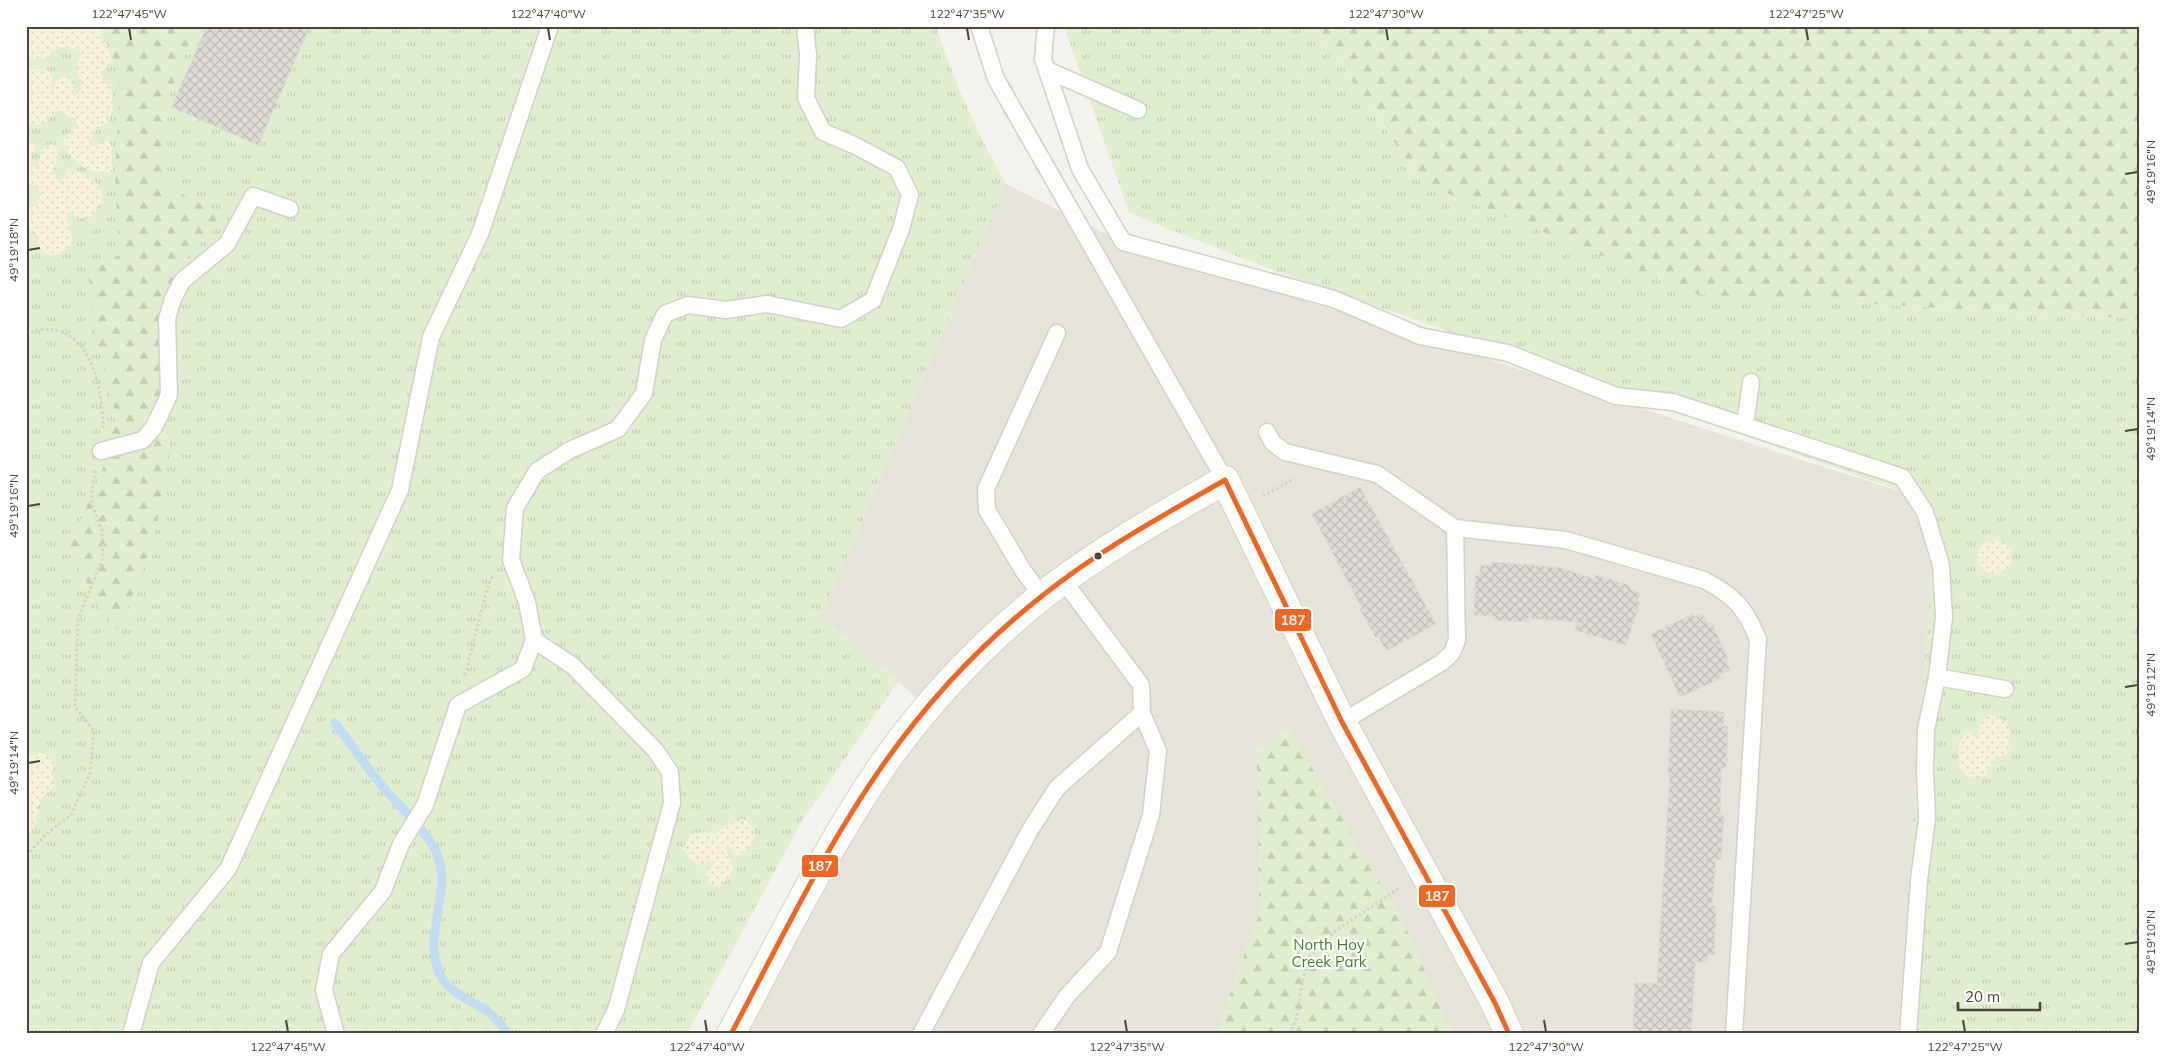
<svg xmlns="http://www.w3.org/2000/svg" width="2165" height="1060" viewBox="0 0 2165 1060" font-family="Mulish,sans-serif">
<defs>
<pattern id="grass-tufts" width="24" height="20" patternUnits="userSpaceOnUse" patternTransform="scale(1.25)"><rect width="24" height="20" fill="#e1eecf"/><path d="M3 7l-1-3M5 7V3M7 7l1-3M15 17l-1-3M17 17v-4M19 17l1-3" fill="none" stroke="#c3cdb2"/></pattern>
<pattern id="forest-firs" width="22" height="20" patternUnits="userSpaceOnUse" patternTransform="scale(1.25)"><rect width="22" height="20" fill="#e1eecf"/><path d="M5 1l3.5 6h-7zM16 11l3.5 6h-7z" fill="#c3cdb2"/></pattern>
<pattern id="sand-dots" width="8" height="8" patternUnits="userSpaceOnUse" patternTransform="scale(1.25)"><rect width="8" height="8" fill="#f7f0da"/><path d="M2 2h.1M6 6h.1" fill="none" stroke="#d5cfbc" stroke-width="1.8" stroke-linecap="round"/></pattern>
<pattern id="building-cross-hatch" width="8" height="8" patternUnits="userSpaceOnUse" patternTransform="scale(1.25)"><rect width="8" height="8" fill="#dedbd6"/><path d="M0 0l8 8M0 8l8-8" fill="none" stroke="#c0bdb8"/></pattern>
</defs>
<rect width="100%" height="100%" fill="#f4f2ee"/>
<polygon fill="#e7e4dc" points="1006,184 1123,242 1936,503 1898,1034 1453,1034 1403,922 1257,751 1259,914 1216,1034 731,1034 928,707 821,617"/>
<g fill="url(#grass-tufts)">
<path d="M26,26h910c18,56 41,107 70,158l-185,433 77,65 -96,139 -115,213h-661z"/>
<polygon points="1064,26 1316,26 1422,183 1857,303 2139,319 2139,1034 1898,1034 1936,503 1259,265 1129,213"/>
</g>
<g fill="url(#forest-firs)">
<polygon points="105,26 196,26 168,99 164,185 225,216 183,263 164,299 158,327 162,352 170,453 154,539 119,631 95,602 70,546 104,465 116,415 97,338 88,273 119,255 115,175 120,85"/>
<polygon points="1316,26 2139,26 2139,319 1696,294 1422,183"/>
<polygon points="1289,729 1403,922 1453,1034 1216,1034 1259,914 1257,751"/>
</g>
<g fill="url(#sand-dots)">
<path d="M26,26h38l4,5 4,-2v-3h30l-2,12 8,7 3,16 -10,13 2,6 9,11 1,18 -5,13 -14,10 -5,11 3,4 15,-7 4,5 2,23 -4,5c-19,2 -46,-16 -46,-35l14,-13 -1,-6 -9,-3 -3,-4 -5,-2c-12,9 -14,21 -33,12v-52l16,-2 7,3 3,7 -1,11 3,-1 2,-8 10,-4 8,6 -1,10 3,2 5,-3v-10l-5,-13 5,-14 -2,-4 -21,-3 -11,11 -15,1 -6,-5z"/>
<path d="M26,138l10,8c-2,9 -6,8 -4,20l3,3 4,-4 1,-14 10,-7 6,2c5,10 2,13 -3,22l7,15 9,-13c12,0 37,14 33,29 -1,6 -7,12 -11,18l-13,2 -8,-7 -4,2 7,28c-11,18 -37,19 -36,-8l-11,-7v-19l11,-4 4,-10 -7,-9 -8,-3z"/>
<circle cx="1995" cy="557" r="17"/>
<path d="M1990,715c22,3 23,21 18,38l-14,7 -9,16c-27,9 -28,-14 -26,-34l9,-9 12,6c0,-11 -4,-19 10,-24z"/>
<polygon points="42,752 53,761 54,786 40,800 34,826 26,838 26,786 30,781 26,775 26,758"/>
<path d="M742,819c23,10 12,29 -5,37l-10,-11 -2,3c10,17 13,26 -7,39 -8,-3 -11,-6 -13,-15l9,-8v-3l-2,-1 -12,5 -8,-3 -9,-14 6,-12 5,-3 22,1 9,-8z"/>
</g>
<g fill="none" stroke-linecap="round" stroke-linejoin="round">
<path stroke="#c0ddf1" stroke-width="9" d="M335,723c14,19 28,39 43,58 18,23 45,44 58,71 18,39 -15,83 4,123 10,19 32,25 48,37 8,6 14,15 21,22"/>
</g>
<g fill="url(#building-cross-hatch)" stroke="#dcd9d4">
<polygon points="207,26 310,26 258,145 172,107"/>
<polygon points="1360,487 1436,624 1386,651 1378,636 1376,638 1360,609 1362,608 1312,514"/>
<polygon points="1492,562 1561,568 1594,579 1596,575 1631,586 1630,590 1640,593 1638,601 1640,602 1626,645 1575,630 1578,622 1528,618 1528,622 1494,620 1495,616 1474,615 1476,575 1480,576 1480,565 1492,566"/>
<polygon points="1693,614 1694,617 1702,614 1708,625 1712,623 1728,659 1725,660 1730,670 1719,675 1721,678 1680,697 1651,634"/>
<polygon points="1671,709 1724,712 1723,726 1728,726 1726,768 1721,768 1720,815 1724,815 1721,860 1716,859 1712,906 1716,907 1714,955 1707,955 1707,962 1695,962 1691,1034 1633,1034 1635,983 1657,984 1670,775 1668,775"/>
</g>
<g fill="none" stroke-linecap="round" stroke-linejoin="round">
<defs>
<g id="service">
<polyline points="979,26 996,79 1225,480"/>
<polyline points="1046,26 1043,59 1080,169 1123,242 1334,299 1420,336 1508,353 1616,396 1673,402 1902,477 1925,512 1941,565 1944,617 1937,677"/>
<polyline points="1047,70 1138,110"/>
<polyline points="1745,425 1751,382"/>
<path d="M1267,432l6,11 12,9 92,22 78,54 111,12 138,40c31,16 41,28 54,59l-24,395"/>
<polyline points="101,451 143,440 154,427 169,395 167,319 173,299 182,281 227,244 253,196 290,209"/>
<polyline points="1042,596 1024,572 987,510 986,489 1057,333"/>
<polyline points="534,640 573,666 655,750 670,772 672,803 616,1010 604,1034"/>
<polyline points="1342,722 1441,663 1452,653 1457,640 1455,528"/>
<polyline points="131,1034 151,963 228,869 400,490 431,337 480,234 550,26"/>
<polyline points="336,1034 324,990 331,954 383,891 401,844 425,805 458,705 523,669 534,640 527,602 511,560 515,508 537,471 570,450 618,429 644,393 653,340 665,314 688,305 726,310 767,304 841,319 873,300 901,229 910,195 897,168 854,145 823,132 806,98 808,55 805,26"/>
<polyline points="921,1034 1030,830 1057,788 1142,713 1141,685 1063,580"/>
<polyline points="1041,1034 1067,996 1108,952 1151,815 1158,751 1142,713"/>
<polyline points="1908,1034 1919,880 1927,819 1925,770 1926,730 1937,677 2005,689"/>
</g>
<path id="tertiary" d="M731,1034c49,-91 95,-187 154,-272 44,-62 98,-119 157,-166 57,-45 120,-80 183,-116l117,242 153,281 14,31"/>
</defs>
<use href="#service" stroke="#d2d0cb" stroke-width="19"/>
<use href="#tertiary" stroke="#d2d0cb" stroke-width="30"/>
<g stroke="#d3d2cc" stroke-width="3" stroke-dasharray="2.5 2.5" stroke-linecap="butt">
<path d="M26,333c61,-21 77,50 77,95"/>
<polyline points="1263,496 1290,481 1293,477"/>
<polyline points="465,675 487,589 493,575"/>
<polyline points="26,855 50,831 71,815 90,773 94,731 75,707 78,619 103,557 102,531 92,503 92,489 95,471"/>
<polyline points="1290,1034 1297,1017 1302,984 1308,959 1335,931 1401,887"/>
</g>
<use href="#service" stroke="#fdfdfc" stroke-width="16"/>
<use href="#tertiary" stroke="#fdfdfc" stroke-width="28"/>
<defs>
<g id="bus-1">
<polyline points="1225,480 1342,722 1495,1003 1509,1034"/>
<path d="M731,1034c49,-92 94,-187 154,-272 44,-62 97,-119 157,-166 56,-45 120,-80 183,-116"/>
</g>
</defs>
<use href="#bus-1" stroke="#fff" stroke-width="9"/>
<use href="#bus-1" stroke="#f26522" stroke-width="5"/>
</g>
<path fill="none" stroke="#4b4439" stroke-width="2" d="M129,28l2,12M548,28l2,12M967,28l2,12M1386,28l2,12M1806,28l2,12M2125,174l13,-2M28,250l12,-2M2125,431l13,-2M28,506l12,-2M2125,687l13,-2M28,763l12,-2M2125,944l13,-2M286,1020l2,12M705,1020l2,12M1125,1020l2,12M1544,1020l2,12M1963,1020l2,12"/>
<circle fill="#4b4439" stroke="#fff" stroke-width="2" cx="1098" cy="556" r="4.5"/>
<g text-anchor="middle" stroke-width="4.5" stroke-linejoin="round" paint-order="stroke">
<g font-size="15" fill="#4a7f2a" stroke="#fff">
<text x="1329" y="950">North Hoy<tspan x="1329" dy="17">Creek Park</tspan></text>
</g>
</g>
<g stroke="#fff" stroke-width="2">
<rect x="1274" y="608" width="38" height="24" rx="5" fill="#f26522"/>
<rect x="801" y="854" width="38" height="24" rx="5" fill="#f26522"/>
<rect x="1418" y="884" width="38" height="24" rx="5" fill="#f26522"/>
</g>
<g font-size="14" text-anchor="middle" font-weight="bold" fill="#fff">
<text x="1293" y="625">187</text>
<text x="820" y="871">187</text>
<text x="1437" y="901">187</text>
</g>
<rect width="2165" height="1060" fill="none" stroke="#ffffff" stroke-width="55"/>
<path d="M1958 1002v8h82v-8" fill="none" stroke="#4b4439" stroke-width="2.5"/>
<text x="1965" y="1002" font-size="15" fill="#4b4439" stroke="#ffffff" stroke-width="4" paint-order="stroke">20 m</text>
<rect x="28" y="28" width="2110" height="1004" fill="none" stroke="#4b4439" stroke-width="2"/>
<g font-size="12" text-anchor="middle" fill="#4b4439">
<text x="129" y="18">122°47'45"W</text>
<text x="548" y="18">122°47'40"W</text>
<text x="967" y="18">122°47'35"W</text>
<text x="1386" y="18">122°47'30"W</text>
<text x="1806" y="18">122°47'25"W</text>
<text transform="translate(2151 172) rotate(-90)" y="4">49°19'16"N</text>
<text transform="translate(14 250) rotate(-90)" y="4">49°19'18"N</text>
<text transform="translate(2151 429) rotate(-90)" y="4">49°19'14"N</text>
<text transform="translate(14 506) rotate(-90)" y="4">49°19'16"N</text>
<text transform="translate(2151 685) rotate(-90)" y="4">49°19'12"N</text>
<text transform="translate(14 763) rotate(-90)" y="4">49°19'14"N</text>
<text transform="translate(2151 942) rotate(-90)" y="4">49°19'10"N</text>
<text x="288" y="1051">122°47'45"W</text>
<text x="707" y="1051">122°47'40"W</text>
<text x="1127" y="1051">122°47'35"W</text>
<text x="1546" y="1051">122°47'30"W</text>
<text x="1965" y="1051">122°47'25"W</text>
</g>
</svg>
